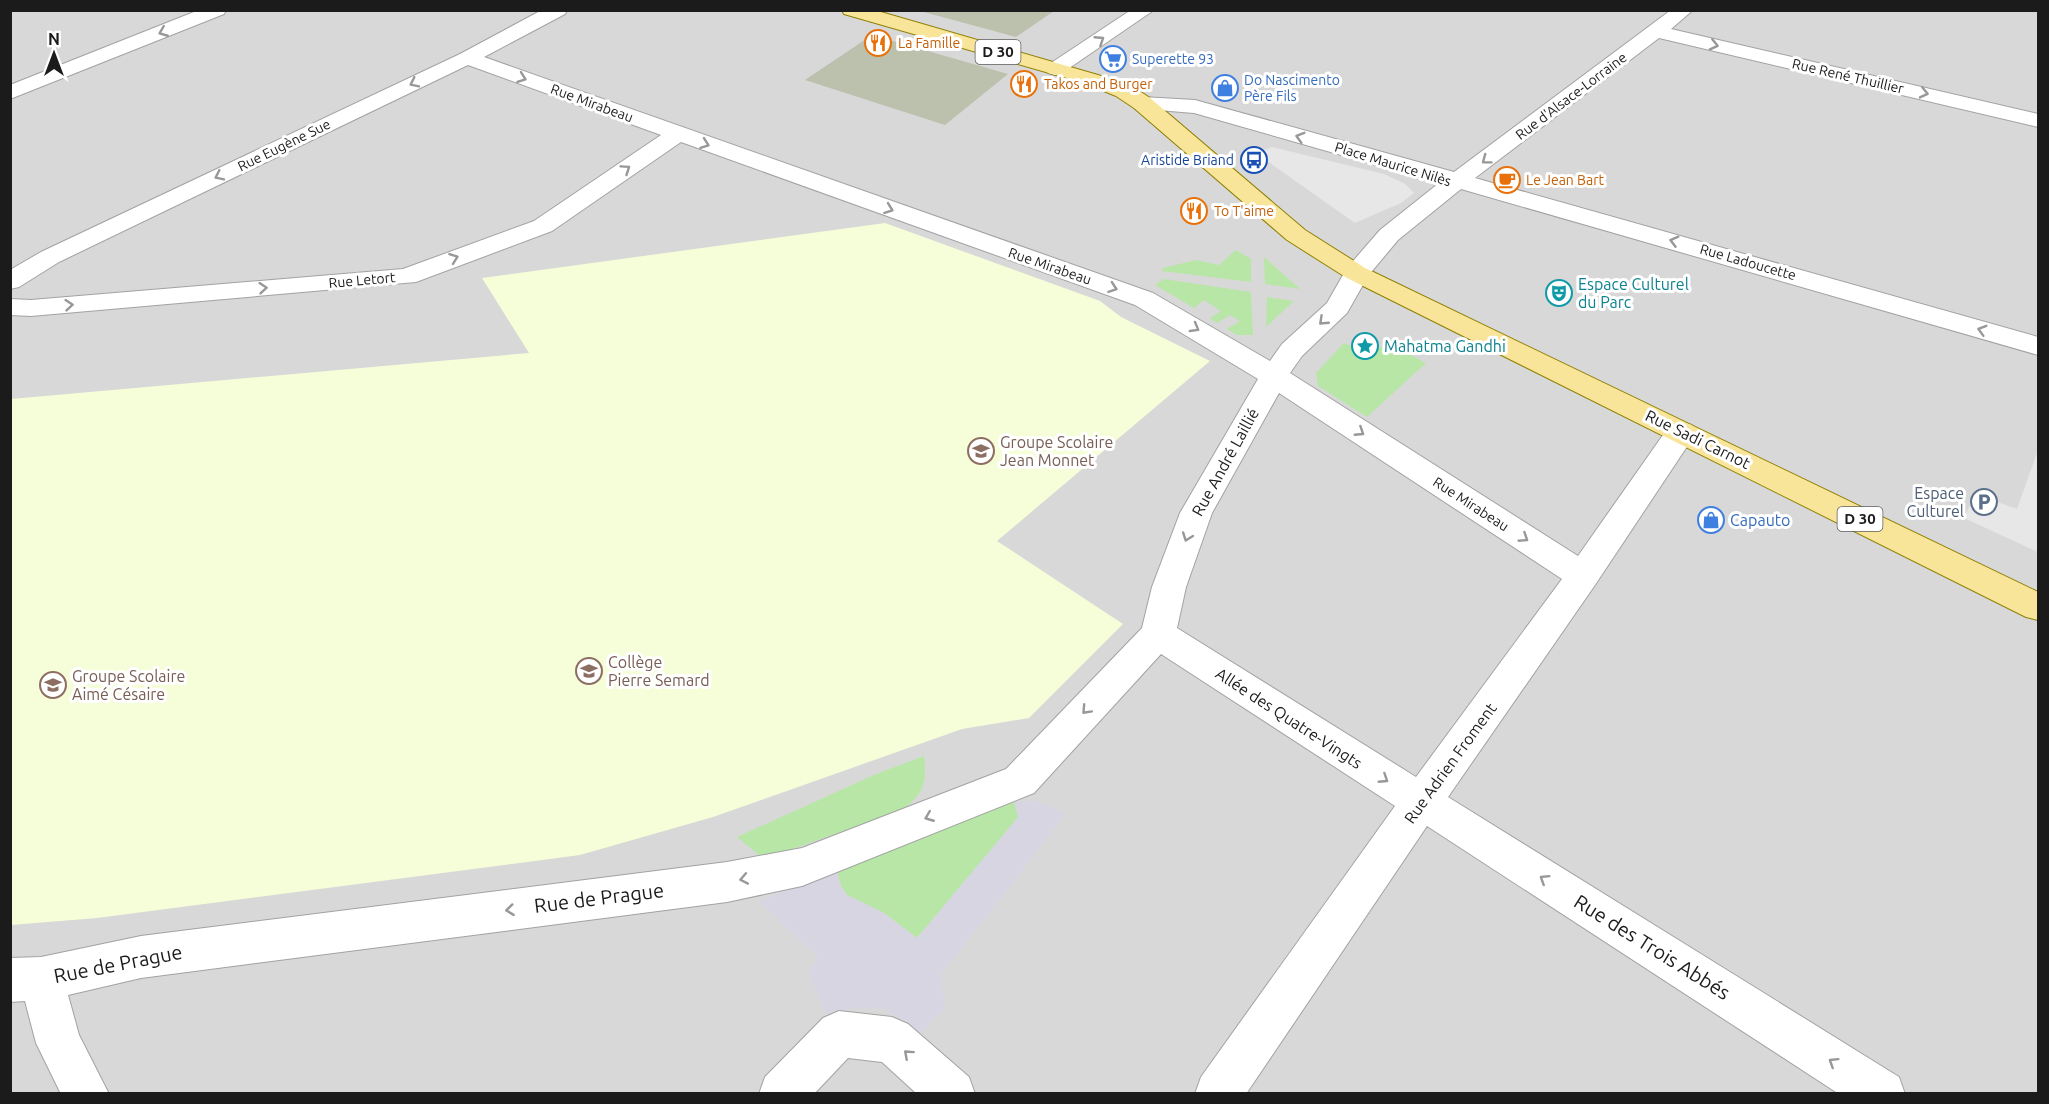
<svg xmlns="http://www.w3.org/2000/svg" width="2049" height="1104" viewBox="0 0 2049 1104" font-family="Ubuntu,sans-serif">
<rect width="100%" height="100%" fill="#edebe1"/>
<rect fill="#d9d8d8" x="11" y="11" width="2027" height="1082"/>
<polygon fill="#f5fed8" points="885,223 1100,301 1121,317 1210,361 997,541 1123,624 1029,718 962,729 713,817 580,855 97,918 11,925 11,399 529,353 482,278"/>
<g fill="#bcc1ad">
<polygon points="920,11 1054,11 1016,37"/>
<polygon points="872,35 1008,74 945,125 805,80"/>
</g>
<g fill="#b8e6a7">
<polygon points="1236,250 1251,259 1251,282 1162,271 1163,268 1196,260 1219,265"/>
<polygon points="1264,257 1300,289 1265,284"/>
<polygon points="1164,279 1251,292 1253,335 1237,335 1227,329 1240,321 1230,315 1217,323 1210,318 1221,311 1204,300 1194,308 1155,285"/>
<polygon points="1267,297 1294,301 1266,327"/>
<path d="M1344,343c20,8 25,14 43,0l39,20 -59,54 -49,-31 -2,-13z"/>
<path d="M924,756c3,27 0,39 -24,55l-136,48 -27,-22 139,-63z"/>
<polygon points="1014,802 1019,817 917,938 884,913 847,895 841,886 836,868"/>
</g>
<g fill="#e7e7e7">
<polygon points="1272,147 1384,174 1405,184 1414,193 1401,203 1355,223 1256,153"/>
<polygon points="2038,450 2038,552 1964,518 1975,494 2017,509"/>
</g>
<polygon fill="#d8d5e2" points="1038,801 1066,814 941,975 945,1009 920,1033 886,1009 855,1008 828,1017 808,973 818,957 759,902 836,868 841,886 847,895 884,913 917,938 1018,817 1014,802"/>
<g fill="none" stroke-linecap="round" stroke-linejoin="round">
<defs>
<g id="minor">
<polygon points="199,10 226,10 224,14 10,99 10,85"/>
<path d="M542,10h25l-2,4 -81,43 669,236 117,68 12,-17 45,-41 20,-35 33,-38 59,-47 -245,-70 -60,-5 -3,-5 3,-5 8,-1 53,3 259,72 217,-162h22l-22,19 367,85v13l-379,-89 -184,140 563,159v18l-577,-166 -63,51 -30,36 -21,37 -45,43 -12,17 288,183 92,-131 11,-3 11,3 4,7 -4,7 -97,146 -147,212 451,280 6,17h-66l-412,-268 -181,268h-51l6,-17 194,-271 -234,-152 -127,139 -232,93 -75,16 -586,76 -73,17 11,40 30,59h-48l-25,-51 -11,-42 -15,1v-44l31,-1 100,-21 586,-74 75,-14 204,-79 136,-141 10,-41 28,-74 78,-134 -123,-74 -454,-163 -129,89 -136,51 -385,34 -21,-1v-16l21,1 372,-31 131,-48 127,-86 -193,-70 -409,197 -40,25 -9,2v-19l31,-18 419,-198zM1279,393l283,186 -146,198 -239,-149 9,-41 26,-74z"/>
<polygon points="1131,10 1154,10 1062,73 1055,75 1048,73 1045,69 1048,65"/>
<polygon points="839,1011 892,1017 908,1024 969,1077 975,1094 917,1094 882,1062 848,1058 814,1094 759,1094 765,1077 823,1018"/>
</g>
<polygon id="major" points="842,10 874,10 1098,75 1132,86 1150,98 1305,230 1365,268 2038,592 2038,620 2026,617 1347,278 1287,240 1134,108 1116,96 1084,83 844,14"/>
</defs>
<use href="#minor" stroke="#a2a2a2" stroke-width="2"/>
<use href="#major" stroke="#8e8004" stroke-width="2"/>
<use href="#minor" fill="#fff" fill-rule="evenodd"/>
<use href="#major" fill="#f9e599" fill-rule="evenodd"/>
</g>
<defs><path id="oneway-chevron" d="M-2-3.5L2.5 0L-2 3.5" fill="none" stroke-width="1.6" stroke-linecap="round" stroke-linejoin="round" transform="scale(1.5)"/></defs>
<g stroke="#989898">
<use href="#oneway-chevron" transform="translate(163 32) rotate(158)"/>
<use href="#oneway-chevron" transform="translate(1100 40) rotate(-33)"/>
<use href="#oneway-chevron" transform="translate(1714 45) rotate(13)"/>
<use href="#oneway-chevron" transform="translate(522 78) rotate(20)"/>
<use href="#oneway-chevron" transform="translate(414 83) rotate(154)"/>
<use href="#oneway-chevron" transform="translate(1924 93) rotate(13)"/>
<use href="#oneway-chevron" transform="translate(1300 137) rotate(-164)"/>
<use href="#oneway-chevron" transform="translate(705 144) rotate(20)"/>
<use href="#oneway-chevron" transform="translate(1486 160) rotate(143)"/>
<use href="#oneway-chevron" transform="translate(626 169) rotate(-34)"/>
<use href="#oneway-chevron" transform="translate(219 176) rotate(154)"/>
<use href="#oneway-chevron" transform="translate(889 209) rotate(20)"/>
<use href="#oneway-chevron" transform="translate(1674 241) rotate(-165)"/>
<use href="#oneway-chevron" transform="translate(454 258) rotate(-20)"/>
<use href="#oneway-chevron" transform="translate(263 288) rotate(-5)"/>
<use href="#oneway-chevron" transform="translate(1113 288) rotate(19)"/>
<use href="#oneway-chevron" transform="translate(69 305) rotate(-5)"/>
<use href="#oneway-chevron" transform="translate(1323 321) rotate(137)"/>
<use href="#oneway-chevron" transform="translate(1195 328) rotate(30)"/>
<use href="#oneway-chevron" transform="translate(1982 330) rotate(-164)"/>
<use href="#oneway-chevron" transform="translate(1360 432) rotate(33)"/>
<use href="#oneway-chevron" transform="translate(1187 537) rotate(110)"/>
<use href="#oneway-chevron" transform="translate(1524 538) rotate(33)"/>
<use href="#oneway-chevron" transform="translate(1086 710) rotate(133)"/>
<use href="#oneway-chevron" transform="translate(1384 779) rotate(33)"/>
<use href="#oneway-chevron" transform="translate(929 817) rotate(158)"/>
<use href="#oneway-chevron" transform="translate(744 879) rotate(169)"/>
<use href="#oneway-chevron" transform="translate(1544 879) rotate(-148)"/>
<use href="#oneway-chevron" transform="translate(510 910) rotate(173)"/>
<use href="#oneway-chevron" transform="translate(908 1054) rotate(-138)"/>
<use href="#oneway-chevron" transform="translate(1833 1062) rotate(-148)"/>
</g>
<defs>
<symbol id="restaurant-ring" viewBox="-11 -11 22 22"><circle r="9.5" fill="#fff" stroke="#e8710a" stroke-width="1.5"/><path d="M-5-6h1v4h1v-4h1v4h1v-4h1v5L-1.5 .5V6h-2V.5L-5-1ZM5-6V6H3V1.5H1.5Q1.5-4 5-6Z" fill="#e8710a"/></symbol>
<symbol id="supermarket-ring" viewBox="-11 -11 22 22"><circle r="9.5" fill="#fff" stroke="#3f7fe0" stroke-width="1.5"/><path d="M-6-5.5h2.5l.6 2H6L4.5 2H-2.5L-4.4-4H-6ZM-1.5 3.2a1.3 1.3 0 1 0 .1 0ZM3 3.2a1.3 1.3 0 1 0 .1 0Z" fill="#3f7fe0"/></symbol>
<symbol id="shop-ring" viewBox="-11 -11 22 22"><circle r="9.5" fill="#fff" stroke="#3f7fe0" stroke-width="1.5"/><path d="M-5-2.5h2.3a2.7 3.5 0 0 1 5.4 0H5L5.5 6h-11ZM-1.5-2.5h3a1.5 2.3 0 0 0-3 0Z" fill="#3f7fe0"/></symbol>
<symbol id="bus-ring" viewBox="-11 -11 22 22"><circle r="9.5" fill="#fff" stroke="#1a4fb4" stroke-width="1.5"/><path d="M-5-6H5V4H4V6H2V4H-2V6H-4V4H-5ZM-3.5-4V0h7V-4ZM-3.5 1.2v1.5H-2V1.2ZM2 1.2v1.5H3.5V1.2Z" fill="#1a4fb4"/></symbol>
<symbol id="cafe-ring" viewBox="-11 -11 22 22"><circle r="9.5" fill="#fff" stroke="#e8710a" stroke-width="1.5"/><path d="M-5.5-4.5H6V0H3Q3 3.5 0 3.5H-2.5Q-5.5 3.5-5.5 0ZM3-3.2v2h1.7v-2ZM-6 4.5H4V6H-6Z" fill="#e8710a"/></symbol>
<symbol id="theatre-ring" viewBox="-11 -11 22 22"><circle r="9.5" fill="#fff" stroke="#0f9aa8" stroke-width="1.5"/><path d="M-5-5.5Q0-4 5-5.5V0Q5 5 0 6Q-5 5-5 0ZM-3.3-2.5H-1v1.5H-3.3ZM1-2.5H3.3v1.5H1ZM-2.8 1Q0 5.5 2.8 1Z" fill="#0f9aa8"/></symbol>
<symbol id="sight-ring" viewBox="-11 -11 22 22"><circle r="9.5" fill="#fff" stroke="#0f9aa8" stroke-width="1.5"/><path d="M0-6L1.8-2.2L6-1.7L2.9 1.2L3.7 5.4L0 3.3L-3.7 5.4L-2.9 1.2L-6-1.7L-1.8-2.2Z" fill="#0f9aa8"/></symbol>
<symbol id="school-ring" viewBox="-11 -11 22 22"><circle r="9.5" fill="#fff" stroke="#8d6e63" stroke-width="1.5"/><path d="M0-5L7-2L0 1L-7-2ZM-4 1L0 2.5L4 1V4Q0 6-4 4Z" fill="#8d6e63"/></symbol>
<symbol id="parking-ring" viewBox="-11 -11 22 22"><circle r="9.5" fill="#fff" stroke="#5c6f8a" stroke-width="1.5"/><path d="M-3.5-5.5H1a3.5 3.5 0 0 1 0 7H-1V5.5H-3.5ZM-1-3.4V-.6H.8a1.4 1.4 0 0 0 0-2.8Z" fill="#5c6f8a"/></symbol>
</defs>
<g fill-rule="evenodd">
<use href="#restaurant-ring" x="863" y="28" width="30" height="30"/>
<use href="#supermarket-ring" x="1098" y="44" width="30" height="30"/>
<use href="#restaurant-ring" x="1009" y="69" width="30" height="30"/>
<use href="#shop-ring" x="1210" y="73" width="30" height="30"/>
<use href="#bus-ring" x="1239" y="145" width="30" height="30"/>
<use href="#cafe-ring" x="1492" y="165" width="30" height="30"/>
<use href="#restaurant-ring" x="1179" y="196" width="30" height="30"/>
<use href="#theatre-ring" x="1544" y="278" width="30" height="30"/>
<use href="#sight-ring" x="1350" y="331" width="30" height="30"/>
<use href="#school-ring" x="966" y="436" width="30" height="30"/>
<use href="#parking-ring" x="1969" y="487" width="30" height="30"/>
<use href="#shop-ring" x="1696" y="505" width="30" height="30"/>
<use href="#school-ring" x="574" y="656" width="30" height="30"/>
<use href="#school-ring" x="38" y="670" width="30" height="30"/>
</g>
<g text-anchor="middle" stroke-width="6" stroke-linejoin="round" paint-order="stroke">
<g font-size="14" fill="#c56008" stroke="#fff" text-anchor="start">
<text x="898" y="48">La Famille</text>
<text x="1044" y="89">Takos and Burger</text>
<text x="1526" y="185">Le Jean Bart</text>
<text x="1214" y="216">To T'aime</text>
</g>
<g font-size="14" fill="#366cbe" stroke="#fff" text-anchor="start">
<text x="1132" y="64">Superette 93</text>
<text x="1244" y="85">Do Nascimento<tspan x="1244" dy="16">Père Fils</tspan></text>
</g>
<g font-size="14" fill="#1b1b1b" stroke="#fff">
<text transform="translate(1848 76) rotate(13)" y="5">Rue René Thuillier</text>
<text transform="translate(1571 96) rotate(-37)" y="5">Rue d'Alsace-Lorraine</text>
<text transform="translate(592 103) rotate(20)" y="5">Rue Mirabeau</text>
<text transform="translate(284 145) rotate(-26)" y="5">Rue Eugène Sue</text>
<text transform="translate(1393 164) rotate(17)" y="5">Place Maurice Nilès</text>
<text transform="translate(1748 262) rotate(16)" y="5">Rue Ladoucette</text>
<text transform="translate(1050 266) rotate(19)" y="5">Rue Mirabeau</text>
<text transform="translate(362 280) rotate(-5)" y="5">Rue Letort</text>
<text transform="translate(1471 504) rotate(33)" y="5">Rue Mirabeau</text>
</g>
<g font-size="14" fill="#164399" stroke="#fff" text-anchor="end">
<text x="1234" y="165">Aristide Briand</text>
</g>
<g fill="#fff" stroke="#5f5f5f" stroke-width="1.5">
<rect x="975.5" y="40" width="45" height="24" rx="4.5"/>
<rect x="1837.5" y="507" width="45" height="24" rx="4.5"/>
</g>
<g font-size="15" font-weight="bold" fill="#1b1b1b">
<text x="998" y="57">D 30</text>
<text x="1860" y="524">D 30</text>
</g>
<g font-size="16" fill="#0d838f" stroke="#fff" text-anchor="start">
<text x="1578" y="290">Espace Culturel<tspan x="1578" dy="18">du Parc</tspan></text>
<text x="1384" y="352">Mahatma Gandhi</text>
</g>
<g font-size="16" fill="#1b1b1b" stroke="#fff">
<text transform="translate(1698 439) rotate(26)" y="6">Rue Sadi Carnot</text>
<text transform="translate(1225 462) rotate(-61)" y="6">Rue André Laillié</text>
<text transform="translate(1289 718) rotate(33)" y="6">Allée des Quatre-Vingts</text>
<text transform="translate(1450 763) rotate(-54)" y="6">Rue Adrien Froment</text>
</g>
<g font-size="16" fill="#785e54" stroke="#fff" text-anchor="start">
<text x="1000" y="448">Groupe Scolaire<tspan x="1000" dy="18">Jean Monnet</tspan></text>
<text x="608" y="668">Collège<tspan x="608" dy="18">Pierre Semard</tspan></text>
<text x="72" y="682">Groupe Scolaire<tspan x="72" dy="18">Aimé Césaire</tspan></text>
</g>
<g font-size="16" fill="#4e5e75" stroke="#fff" text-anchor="end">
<text x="1964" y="499">Espace<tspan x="1964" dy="18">Culturel</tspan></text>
</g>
<g font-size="16" fill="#366cbe" stroke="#fff" text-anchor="start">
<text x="1730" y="526">Capauto</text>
</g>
<g font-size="20" fill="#1b1b1b" stroke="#fff">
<text transform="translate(599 898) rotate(-7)" y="7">Rue de Prague</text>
<text transform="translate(1652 947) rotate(32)" y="7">Rue des Trois Abbés</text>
<text transform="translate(118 964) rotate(-11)" y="7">Rue de Prague</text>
</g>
</g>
<rect width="2049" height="1104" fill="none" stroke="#1b1b1b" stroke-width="24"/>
<g transform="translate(54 54)" stroke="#ffffff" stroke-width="4.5" paint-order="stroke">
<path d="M0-4.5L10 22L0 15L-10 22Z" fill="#1b1b1b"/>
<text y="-9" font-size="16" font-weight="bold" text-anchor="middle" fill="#1b1b1b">N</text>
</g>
</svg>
